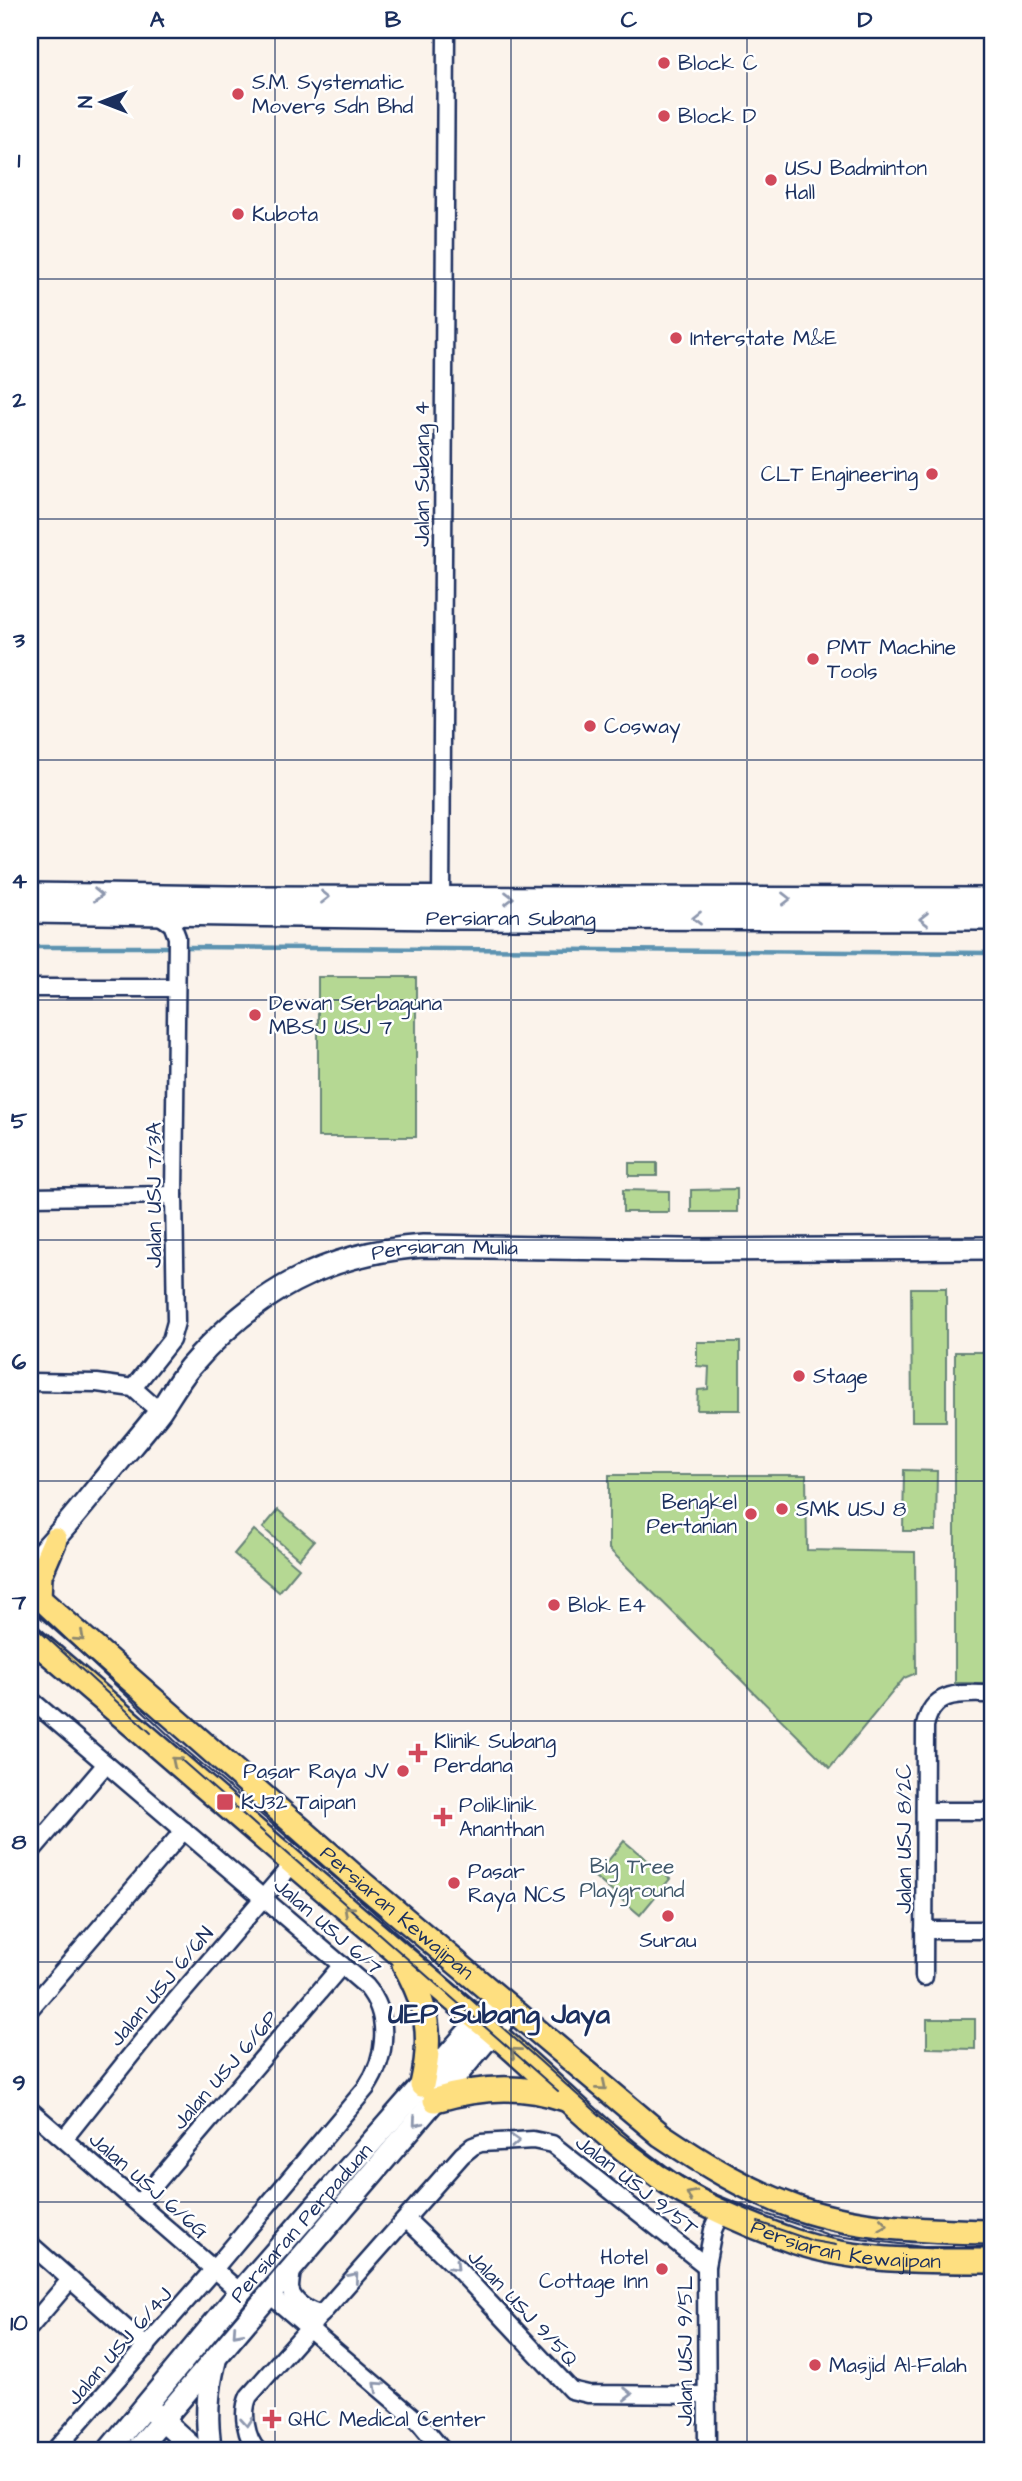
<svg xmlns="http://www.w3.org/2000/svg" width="1022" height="2481" viewBox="0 0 1022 2481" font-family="'Architects Daughter',sans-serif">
<rect width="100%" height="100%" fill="#fbf3eb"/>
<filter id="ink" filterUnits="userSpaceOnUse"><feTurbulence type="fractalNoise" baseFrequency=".0143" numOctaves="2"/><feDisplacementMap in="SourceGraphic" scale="14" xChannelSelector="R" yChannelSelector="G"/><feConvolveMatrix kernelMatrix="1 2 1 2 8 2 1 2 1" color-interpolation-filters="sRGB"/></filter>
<g filter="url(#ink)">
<g fill="#b5d893" stroke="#688478" stroke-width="2">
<rect x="318" y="977" width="98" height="160"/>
<rect x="629" y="1163" width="28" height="13"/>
<polygon points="737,1189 737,1212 691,1212 691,1190"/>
<polygon points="623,1190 669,1191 669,1212 623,1212"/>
<polygon points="911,1288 946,1288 946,1421 912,1421"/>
<polygon points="697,1342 740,1342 740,1410 697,1410 698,1390 708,1389 709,1367 697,1366"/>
<rect x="955" y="1352" width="37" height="331"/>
<polygon points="904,1470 937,1471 936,1531 903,1531"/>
<polygon points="609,1475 806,1475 807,1550 915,1552 916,1673 904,1678 830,1768 609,1549"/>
<polygon points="278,1510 314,1541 299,1559 263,1528"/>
<polygon points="254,1530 299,1568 279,1592 234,1554"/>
<polygon points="624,1841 670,1879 640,1915 595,1877"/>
<polygon points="927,2019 975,2019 975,2049 927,2048"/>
</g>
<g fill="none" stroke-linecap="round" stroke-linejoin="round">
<g stroke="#5d93b1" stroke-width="4.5">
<polyline points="30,947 172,947"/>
<polyline points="181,947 992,953"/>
</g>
<defs>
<g id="street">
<polyline points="441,908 446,30"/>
<polyline points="30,988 175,988"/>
<polyline points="30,1197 174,1195"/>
<polyline points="30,1382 97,1383 133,1388 159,1411"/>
<polyline points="133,1388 171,1340 176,1322 174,1195 177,937 172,924 156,913"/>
<path d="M30,1699l336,287c25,29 21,71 0,102l-152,181 -160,182"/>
<polyline points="925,1811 992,1811"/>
<polyline points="30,1853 106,1764"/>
<polyline points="924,1930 992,1930"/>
<path d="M924,1977l1,-251c8,-37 36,-32 67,-32"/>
<polyline points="30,2009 184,1830"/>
<polyline points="30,2110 240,2292"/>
<polyline points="64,2139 159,2020 294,1862"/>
<polyline points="139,2203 342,1965"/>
<polyline points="406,2219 453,2264 571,2390 588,2394 707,2395"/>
<polyline points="30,2244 147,2347"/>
<path d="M292,2271c-1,6 -2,12 -2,18 3,14 20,24 32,25"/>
<polyline points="270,2295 419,2422 443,2451"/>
<polyline points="30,2327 70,2280"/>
<path d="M258,2451c-12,-12 -17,-39 -9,-55l213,-241 11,-9 8,-3 52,-3 19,4 154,122"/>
<polyline points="707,2451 706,2266 713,2230 722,2210"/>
</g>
<g id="secondary">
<polyline points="30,894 229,897 992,899"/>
<path id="s1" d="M30,912l411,6 551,1"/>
<path id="s2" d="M30,1564c29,-28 54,-60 80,-92 16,-20 34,-40 50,-61 10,-15 19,-31 30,-44 64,-74 134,-114 233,-121l261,4 308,-2"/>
<polyline points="151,2410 196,2451"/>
<path id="s3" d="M108,2451l132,-159 258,-294"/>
<path d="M136,2451c126,-146 251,-293 376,-441"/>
<path d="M211,2451c-6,-31 -4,-59 4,-90"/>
</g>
<g id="primary">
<path id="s4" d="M30,1591l333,293 298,251c43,29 87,56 136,73 62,21 131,23 195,24"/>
<polyline points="39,1600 40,1575 55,1540"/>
<path id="s5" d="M30,1637c153,130 304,264 459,392 62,52 118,113 185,158 29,18 75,38 108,50 66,26 140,24 210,24"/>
<path d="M404,1964c24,43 29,72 18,121"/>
<path d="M435,2100c43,-13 88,-16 130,-1"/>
</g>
</defs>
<use href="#street" stroke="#1b2f5e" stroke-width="21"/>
<use href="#secondary" stroke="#1b2f5e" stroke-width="26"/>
<use href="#primary" stroke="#1b2f5e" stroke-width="28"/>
<use href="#street" stroke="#fff" stroke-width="16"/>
<use href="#secondary" stroke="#fff" stroke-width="21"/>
<use href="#primary" stroke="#fedf80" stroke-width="23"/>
<g stroke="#1b2f5e" stroke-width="2">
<polyline points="30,1605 174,1740 347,1888 621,2134 664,2166 710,2192 757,2211 829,2235 923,2247 992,2247"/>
<polyline points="30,1622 151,1733"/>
<polyline points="179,1758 558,2091"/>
<polyline points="758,2222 813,2241 836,2245"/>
</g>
</g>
<defs><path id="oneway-chevron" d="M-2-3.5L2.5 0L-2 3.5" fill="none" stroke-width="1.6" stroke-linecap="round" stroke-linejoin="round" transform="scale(1.75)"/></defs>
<g stroke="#8d97ae">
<use href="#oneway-chevron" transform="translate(98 895) rotate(1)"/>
<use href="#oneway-chevron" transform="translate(325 897)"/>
<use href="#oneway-chevron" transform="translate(509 898)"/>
<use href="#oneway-chevron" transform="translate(786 899)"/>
<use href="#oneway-chevron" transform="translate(697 918) rotate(-180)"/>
<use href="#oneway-chevron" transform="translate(924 919) rotate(-180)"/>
<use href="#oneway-chevron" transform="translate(417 2122) rotate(130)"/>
<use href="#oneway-chevron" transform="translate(515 2141) rotate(-3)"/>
<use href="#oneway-chevron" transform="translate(455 2266) rotate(46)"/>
<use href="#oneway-chevron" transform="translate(354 2277) rotate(-49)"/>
<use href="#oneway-chevron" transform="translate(237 2332) rotate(132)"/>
<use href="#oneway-chevron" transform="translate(378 2386) rotate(-138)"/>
<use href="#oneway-chevron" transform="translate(628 2394) rotate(1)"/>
<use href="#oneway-chevron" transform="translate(247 2422) rotate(85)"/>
</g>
<g stroke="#8c876f">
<use href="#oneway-chevron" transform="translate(80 1637) rotate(42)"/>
<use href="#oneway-chevron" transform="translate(176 1761) rotate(-140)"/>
<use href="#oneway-chevron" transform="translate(348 1910) rotate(-138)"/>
<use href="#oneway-chevron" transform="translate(515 2052) rotate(-139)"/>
<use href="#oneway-chevron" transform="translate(602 2086) rotate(40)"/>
<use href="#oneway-chevron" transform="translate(691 2195) rotate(-154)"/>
<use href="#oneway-chevron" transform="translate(883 2225) rotate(8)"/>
</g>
</g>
<path fill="none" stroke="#1b2f5e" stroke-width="2" stroke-opacity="0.55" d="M275,30v2421M511,30v2421M747,30v2421M30,279h962M30,519h962M30,760h962M30,1000h962M30,1240h962M30,1481h962M30,1721h962M30,1962h962M30,2202h962"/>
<g fill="#d1495b" stroke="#fff" stroke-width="2.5">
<circle cx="664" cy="63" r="7"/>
<circle cx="238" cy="94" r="7"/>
<circle cx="664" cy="116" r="7"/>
<circle cx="771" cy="180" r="7"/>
<circle cx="238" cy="214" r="7"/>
<circle cx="676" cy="338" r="7"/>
<circle cx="932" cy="474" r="7"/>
<circle cx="813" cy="659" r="7"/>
<circle cx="590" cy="726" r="7"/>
<circle cx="255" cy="1015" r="7"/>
<circle cx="799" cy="1376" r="7"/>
<circle cx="782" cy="1509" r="7"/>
<circle cx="751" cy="1514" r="7"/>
<circle cx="554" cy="1605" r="7"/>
<path d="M414.5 1742.5h7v7h7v7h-7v7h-7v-7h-7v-7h7z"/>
<circle cx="403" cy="1771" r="7"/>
<rect x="216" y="1793" width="18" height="18" rx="3.5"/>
<path d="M439.5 1806.5h7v7h7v7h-7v7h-7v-7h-7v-7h7z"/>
<circle cx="454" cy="1883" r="7"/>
<circle cx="668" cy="1916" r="7"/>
<circle cx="662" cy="2269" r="7"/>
<circle cx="815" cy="2365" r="7"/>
<path d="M268.5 2408.5h7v7h7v7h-7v7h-7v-7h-7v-7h7z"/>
</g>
<g text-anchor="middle" stroke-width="5" stroke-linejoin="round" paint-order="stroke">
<g font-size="21" fill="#1b2f5e" stroke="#fff" text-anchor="start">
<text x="678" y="70">Block C</text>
<text x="252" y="89">S.M. Systematic<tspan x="252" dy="24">Movers Sdn Bhd</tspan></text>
<text x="678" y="123">Block D</text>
<text x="785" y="175">USJ Badminton<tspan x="785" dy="24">Hall</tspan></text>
<text x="252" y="221">Kubota</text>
<text x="690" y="345">Interstate M&amp;E</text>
<text x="918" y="481" text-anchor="end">CLT Engineering</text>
<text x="827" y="654">PMT Machine<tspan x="827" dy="24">Tools</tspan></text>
<text x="604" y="733">Cosway</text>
<text x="269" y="1010">Dewan Serbaguna<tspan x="269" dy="24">MBSJ USJ 7</tspan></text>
<text x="813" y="1383">Stage</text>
<text x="737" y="1509" text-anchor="end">Bengkel<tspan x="737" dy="24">Pertanian</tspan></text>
<text x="796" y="1516">SMK USJ 8</text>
<text x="568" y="1612">Blok E4</text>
<text x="434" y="1748">Klinik Subang<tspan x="434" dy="24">Perdana</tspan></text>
<text x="389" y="1778" text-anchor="end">Pasar Raya JV</text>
<text x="241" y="1809">KJ32 Taipan</text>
<text x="459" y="1812">Poliklinik<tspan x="459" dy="24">Ananthan</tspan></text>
<text x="468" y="1878">Pasar<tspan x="468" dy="24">Raya NCS</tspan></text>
<text x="668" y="1947" text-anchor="middle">Surau</text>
<text x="648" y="2264" text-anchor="end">Hotel<tspan x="648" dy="24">Cottage Inn</tspan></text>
<text x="829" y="2372">Masjid Al-Falah</text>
<text x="288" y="2426">QHC Medical Center</text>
</g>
<g font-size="21" fill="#1b2f5e" stroke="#fff">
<text transform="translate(422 474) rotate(-90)" y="7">Jalan Subang 4</text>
<text dy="7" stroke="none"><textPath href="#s1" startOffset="481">Persiaran Subang</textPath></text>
<text transform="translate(154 1195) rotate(-90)" y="7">Jalan USJ 7/3A</text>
<text dy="7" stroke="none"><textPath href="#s2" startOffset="546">Persiaran Mulia</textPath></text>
<text transform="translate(904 1839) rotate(-90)" y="7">Jalan USJ 8/2C</text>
<text dy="7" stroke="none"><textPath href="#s4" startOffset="488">Persiaran Kewajipan</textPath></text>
<text transform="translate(328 1926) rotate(41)" y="7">Jalan USJ 6/7</text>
<text transform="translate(161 1986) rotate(-50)" y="7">Jalan USJ 6/6N</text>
<text transform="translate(225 2070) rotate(-49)" y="7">Jalan USJ 6/6P</text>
<text transform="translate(149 2185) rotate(41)" y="7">Jalan USJ 6/6G</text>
<text transform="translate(637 2185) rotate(38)" y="7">Jalan USJ 9/5T</text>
<text dy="7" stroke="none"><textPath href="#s3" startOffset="299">Persiaran Perpaduan</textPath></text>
<text dy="7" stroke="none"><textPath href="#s5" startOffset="1031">Persiaran Kewajipan</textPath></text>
<text transform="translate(523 2308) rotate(47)" y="7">Jalan USJ 9/5Q</text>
<text transform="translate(119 2346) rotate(-49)" y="7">Jalan USJ 6/4J</text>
<text transform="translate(685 2351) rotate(-90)" y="7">Jalan USJ 9/5L</text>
</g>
<g font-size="21" fill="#42596b" stroke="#fff">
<text x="632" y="1873">Big Tree<tspan x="632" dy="24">Playground</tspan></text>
</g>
<g font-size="28" font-weight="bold" fill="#1b2f5e" stroke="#fff">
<text x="499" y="2023">UEP Subang Jaya</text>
</g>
</g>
<rect width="1022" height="2481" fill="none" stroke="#fff" stroke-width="77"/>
<g transform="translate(102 102) rotate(270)" stroke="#ffffff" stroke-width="5" paint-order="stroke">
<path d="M0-5L12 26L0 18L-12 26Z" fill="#1b2f5e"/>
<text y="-10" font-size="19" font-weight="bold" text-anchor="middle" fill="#1b2f5e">N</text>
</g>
<rect x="38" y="38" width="946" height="2404" fill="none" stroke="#1b2f5e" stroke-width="2.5"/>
<g font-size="23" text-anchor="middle" font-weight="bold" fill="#1b2f5e">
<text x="157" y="27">A</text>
<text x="393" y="27">B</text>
<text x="629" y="27">C</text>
<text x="865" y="27">D</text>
<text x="19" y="167">1</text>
<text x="19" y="407">2</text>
<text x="19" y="647">3</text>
<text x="19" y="888">4</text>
<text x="19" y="1128">5</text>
<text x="19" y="1369">6</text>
<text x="19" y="1609">7</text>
<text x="19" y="1849">8</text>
<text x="19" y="2090">9</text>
<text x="19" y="2330">10</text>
</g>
</svg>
